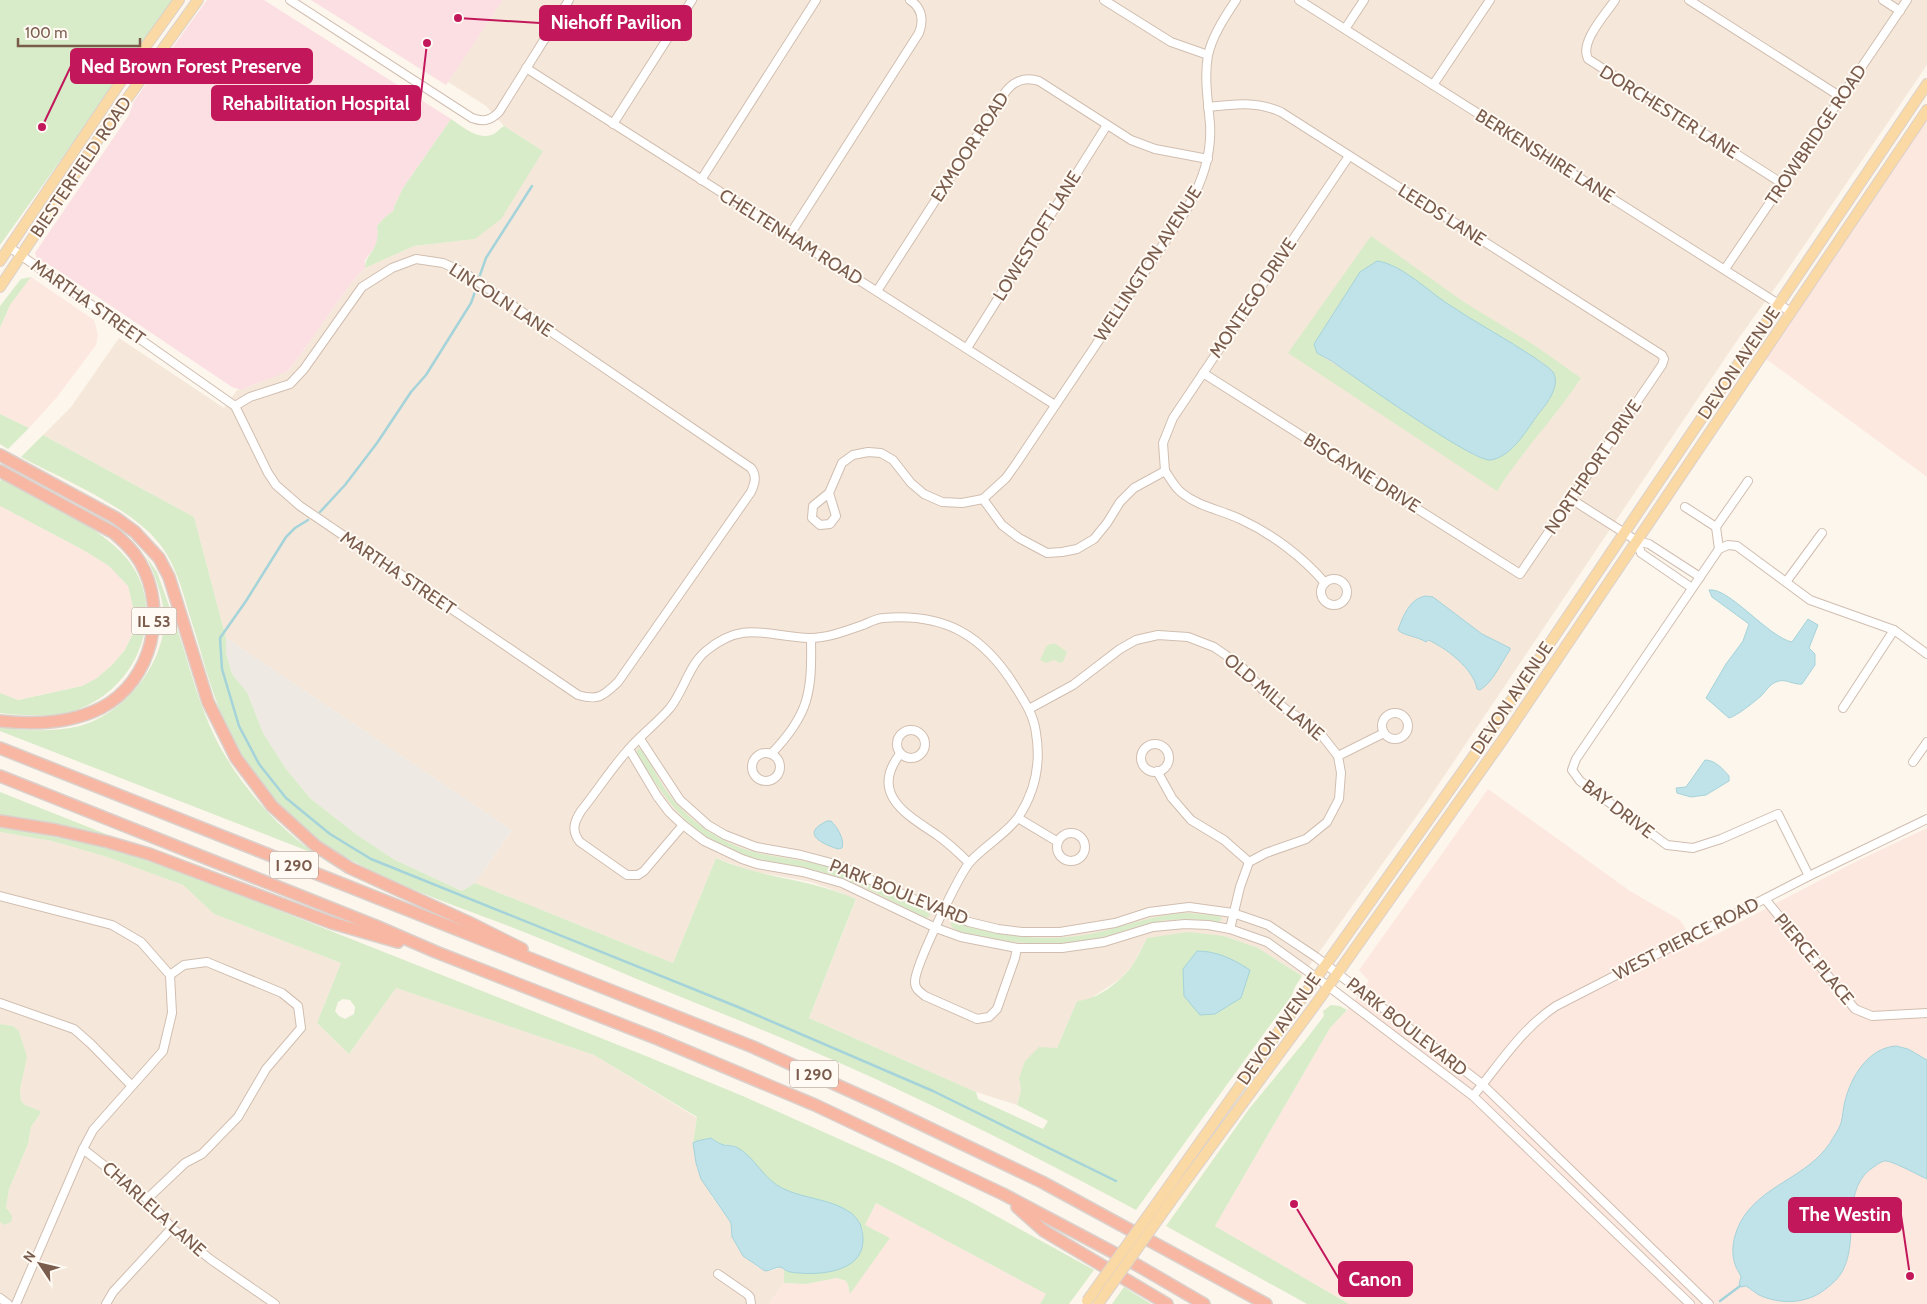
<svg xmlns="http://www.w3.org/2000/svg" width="1927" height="1304" viewBox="0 0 1927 1304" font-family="Cabin,sans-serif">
<rect width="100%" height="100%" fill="#fdf6ec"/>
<g fill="#f5e8da">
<polygon points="503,0 1927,0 1927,65 1780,281 1736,342 1426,803 1302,976 1258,948 1224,936 1147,938 1132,966 1120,979 1088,1000 1077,1001 1057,1048 1019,1078 1021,1090 1017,1105 976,1092 809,1018 856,900 842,893 811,882 751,871 716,858 673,963 475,883 512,830 226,638 194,517 43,435 71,407 119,338 224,408 237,390 247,388 290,369 352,282 365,268 414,246 475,239 543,151 504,126 486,106 448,82"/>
<polygon points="0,832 52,841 107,857 183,885 214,914 341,963 317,1023 349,1054 396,988 594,1055 697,1118 693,1143 712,1197 731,1223 732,1238 735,1242 743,1256 759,1268 770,1271 781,1267 784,1270 784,1283 769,1304 0,1304 0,1222 4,1225 11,1213 6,1208 9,1189 28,1144 31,1127 40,1114 39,1111 25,1105 21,1101 20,1089 26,1057 19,1031 13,1026 0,1024"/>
</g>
<g fill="#fde8e0">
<polygon points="1927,120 1927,477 1766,359"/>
<polygon points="31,277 94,320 98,335 96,345 57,397 29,428 0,414 0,329 10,305"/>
<polygon points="0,506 85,551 109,566 128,586 136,620 132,635 125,650 112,665 97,678 82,686 17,700 0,693"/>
<polygon points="1488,789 1630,891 1680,920 1696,945 1855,862 1927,828 1927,1304 1349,1304 1215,1226 1330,1028 1347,1010 1369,981 1359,970"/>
<polygon points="876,1203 1046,1294 1040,1304 769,1304 784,1283 806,1284 837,1278 846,1281 848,1285 850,1293 890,1238 865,1225"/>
</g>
<polygon fill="#efe9e4" points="226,638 512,830 475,883 462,891 395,860 356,834 311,799 286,769 263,733 247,692 232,674 226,653"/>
<g fill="#fbdfe3">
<polygon points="207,0 264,0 451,119 403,188 394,207 394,210 384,218 377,226 378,237 375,247 365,260 365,268 352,282 293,365 286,372 241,390 232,387 53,267 37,259 35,253 129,115 134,101"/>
<polygon points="311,0 503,0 446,85"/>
</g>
<g fill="#d8ecc9" fill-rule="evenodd">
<polygon points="0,0 175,0 0,245"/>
<path d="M451,119c11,7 26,21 40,16 5,-1 8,-6 13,-9l39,25 -42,68 -26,20 -61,7 -49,22c0,-10 6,-13 10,-22 3,-7 3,-13 2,-20l7,-8 10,-8v-3l9,-19z"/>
<path d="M1371,236l93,66 70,43 47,33c-26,40 -59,73 -84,113l-209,-138zM1377,261l16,6 53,37 98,60 7,30 -5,11 -39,48 -33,2 -157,-102 -3,-9 46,-72z"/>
<polygon points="31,277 10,305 0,328 0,306 21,279"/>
<polygon points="0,414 29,428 8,449 0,444"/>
<path d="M43,435l151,82 32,121v15l6,21 15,18 16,41 23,36 25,30 45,35 39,26 67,31 13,-8 198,80 43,-105c46,21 94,20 140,41l-47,119 167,74 2,7 65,30 5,-8 -31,-16 4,-15 -2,-12 6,-17 14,-14 18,1 20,-47c20,-1 43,-19 55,-35 6,-9 10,-19 15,-28l41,-6 36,4 34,12 44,28 -7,11 -3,8 -156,215c-73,-39 -146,-77 -220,-112 -79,-38 -160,-71 -240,-103 -57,-23 -113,-48 -170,-70 -58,-22 -129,-46 -180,-80 -50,-33 -90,-89 -110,-145 -9,-24 -15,-49 -23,-74 -9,-28 -15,-60 -35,-84 -28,-35 -96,-63 -137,-85z"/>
<path d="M2,479c39,22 99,47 126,81 41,52 9,128 -49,149 -24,9 -54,7 -79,4v-20l18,7 64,-14 15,-8 15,-13 13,-15 7,-15 4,-15 -8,-34 -19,-20 -24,-15 -85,-45v-25z"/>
<path d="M146,556l11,16c9,25 18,50 26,75 9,29 17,58 30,86 21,45 63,95 105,122l-318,-124v-4c27,4 53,5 80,-1 40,-11 76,-52 83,-93 4,-27 -6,-54 -17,-77z"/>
<polygon points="1050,644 1056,644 1067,652 1063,662 1060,663 1054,660 1046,663 1040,660 1046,647"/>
<path d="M638,748l3,2c9,12 16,26 24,39 21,30 53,53 89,63 24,6 50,8 74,15 35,11 68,30 101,46l1,3 -4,2c-32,-15 -63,-34 -97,-44 -25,-8 -52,-10 -78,-17 -59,-16 -85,-56 -115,-104z"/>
<polygon points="0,792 126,842 68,826 0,815"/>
<path d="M0,827l93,17 79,24 474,188 99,41 150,67 76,38 123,68 -25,34h-29l6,-10 -170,-91 -11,22 25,13 -40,56 -2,-9 -2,-4 -9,-3 -31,6 -22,-1v-13l29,3 50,-28v-15l-52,-31 -27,-9 -11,-6 -38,-38 -14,-2 -10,-6 -14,3 -4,2 4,-26 -103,-62 -198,-67 -47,66 -32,-31 24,-60 -127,-49 -31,-29 -76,-28 -55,-16 -52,-9zM343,999l7,1 5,7 -1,7 -9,5 -6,-3 -4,-5 3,-9z"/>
<path d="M1188,913l31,3 3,3 -3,3c-26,-4 -51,-4 -76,3 -15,4 -29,10 -44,13 -44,9 -79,7 -122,-3 -8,-1 -23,-3 -27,-11l3,-2c47,15 94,21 142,11 32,-7 60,-19 93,-20z"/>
<polygon points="1331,1005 1340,1006 1347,1010 1330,1028 1215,1226 1349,1304 1307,1304 1166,1226 1249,1109 1304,1042 1324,1016 1323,1011"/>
<path d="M0,1024l13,2 6,5 8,26 -7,32 1,12 4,4 15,6v3l-9,13 -3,17 -19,45 -3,19c4,4 8,8 5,14l-7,3 -4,-3z"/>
<polygon points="1124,1287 1151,1304 1112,1304"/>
</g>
<g fill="#bfe3e8" stroke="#a5d3da">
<path d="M1377,261c24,3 51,30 71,43 28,19 59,35 87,54 6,5 13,8 18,14 8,13 -6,32 -14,41 -12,16 -26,43 -48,47 -17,3 -133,-81 -154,-95 -6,-5 -13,-8 -20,-12l-3,-9 46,-72z"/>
<path d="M1709,590c20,-3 59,47 83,52l16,-23 10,6 -9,23 6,6v11l-13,19c-8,1 -16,-5 -23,-3 -9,2 -12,9 -18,15 -7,6 -24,20 -32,22l-23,-20 20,-34 17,-23 6,-17 -37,-27z"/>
<path d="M1426,596l7,1 49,37 28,14v2c-10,14 -16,31 -30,40l-3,-1c-3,-20 -32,-42 -49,-49l-2,2c-9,-6 -22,-6 -28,-12 5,-14 12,-32 28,-34z"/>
<path d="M1705,760c10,0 18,9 24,16v5l-23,14 -15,2 -14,-4 -1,-5 10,-1z"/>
<path d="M827,821h4c6,6 14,18 11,27l-4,1c-15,-5 -39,-15 -11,-28z"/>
<path d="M1197,951c20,0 36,8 53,19l-9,28 -26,16 -15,1 -16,-19 -1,-27z"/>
<path d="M1896,1046l12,3 19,11v119c-7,-3 -36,-19 -42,-18 -3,0 -7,3 -10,5 -35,21 -16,70 -31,102 -5,11 -14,18 -24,25 -18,11 -41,11 -61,2 -5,-3 -8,-6 -13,-9l-5,1 -2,-3 2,-7c-1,-3 -3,-6 -5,-10 -6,-14 -3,-30 4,-44 20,-38 67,-45 90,-80 3,-6 9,-13 11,-20 2,-7 2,-15 4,-22 6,-24 23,-53 51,-55z"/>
<path d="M711,1138c3,2 7,5 10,6 4,2 10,1 15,3 19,9 27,33 48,42 21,10 48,10 67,24 9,7 12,16 12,27 0,34 -48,36 -73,32 -4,-1 -7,-4 -10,-5 -5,0 -10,4 -15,4l-22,-15 -8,-14 -3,-5 -1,-14 -30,-44 -5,-16 -3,-20 4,-2z"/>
</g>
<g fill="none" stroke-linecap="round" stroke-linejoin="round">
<g stroke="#a5d3da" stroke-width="2.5">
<polyline points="480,275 486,258 532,186"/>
<polyline points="320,512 345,485 377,443 411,392 426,375 471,303 476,289"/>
<polyline points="308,520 295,528 286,537 246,601 220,638 222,669 239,726 259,764 286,798 330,834 371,859 738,1007 933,1091 1116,1181"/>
<polyline points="1720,1301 1740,1286"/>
</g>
<defs>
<g id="minor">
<path d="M290,0l182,118c11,4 18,3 27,-6l70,-112"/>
<polyline points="1104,0 1171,42 1208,55"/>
<polyline points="1299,0 1791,312"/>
<path d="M1615,0c-9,14 -36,42 -27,59l195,125"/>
<polyline points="1689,0 1841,97"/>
<polyline points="1883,0 1900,11"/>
<polyline points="1345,29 1364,0"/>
<polyline points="526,68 1055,405"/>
<polyline points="1433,85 1490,0"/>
<polyline points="613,124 692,0"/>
<polyline points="701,180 816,0"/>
<path d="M789,236l130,-203c5,-13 3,-25 -9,-33"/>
<path d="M9,247l226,159 33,67 8,12 24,21 278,189c21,6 25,1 40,-13l133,-190c4,-9 6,-16 0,-24l-286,-195 -22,-10 -27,-4 -24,9 -30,19 -58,82 -14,15 -40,13 -15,9"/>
<polyline points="1725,269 1907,0"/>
<path d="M877,291l127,-197c8,-12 20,-18 35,-13l92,59 24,9 53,10"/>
<polyline points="967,348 1107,125"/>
<path d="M1203,373l317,201 142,-209 2,-6 -2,-4 -381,-243c-24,-11 -47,-8 -73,-5"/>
<path d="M1165,471c5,7 10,17 17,22 17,14 40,17 60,27 30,14 61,37 83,63"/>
<polyline points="829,493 836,516 830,524 820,525 812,518 813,506 829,493 842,463 853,455 868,452 881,453 893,460 911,483 924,494 942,502 962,503 983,499"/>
<polyline points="983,499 1002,525 1019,538 1047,553 1062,552 1077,549 1094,539 1107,523 1120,502 1134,488 1165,471 1163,443 1173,418 1349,156"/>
<path d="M983,499l23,-21 10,-14 171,-255c15,-27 25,-54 23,-85 -2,-23 -6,-47 -2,-69 5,-21 17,-38 28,-55"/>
<polyline points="1571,499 1637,541 1649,544 1700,577"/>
<polyline points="1685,507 1716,527 1719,549"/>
<polyline points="1716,527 1748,481"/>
<polyline points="1637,541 1641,553 1692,588"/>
<circle cx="1334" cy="592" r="13"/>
<polyline points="1786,582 1822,533"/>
<polyline points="1843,708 1894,630"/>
<polyline points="1029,709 1073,685 1120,649 1136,640 1158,635 1188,637 1214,647 1240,665 1263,690 1288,711 1316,728 1338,756 1341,773 1339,799 1327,822 1306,839 1266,853 1249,862 1240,887 1230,929"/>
<circle cx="1395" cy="726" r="13"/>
<circle cx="911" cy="744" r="14"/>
<polyline points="640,739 680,800 708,825 725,835 756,847 801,855 835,864 943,912 969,922 998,929 1022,932 1060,932 1115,923 1149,912 1189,907 1233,913 1268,925 1316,957 1482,1084 1709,1304"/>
<circle cx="1155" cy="758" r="14"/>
<polyline points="629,749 657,796 669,812 683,825 704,841 742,859 757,864 803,872 842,883 936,928 961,937 1017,948 1062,948 1104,942 1153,927 1185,924 1208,925 1230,929 1267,942 1328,986 1473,1096 1690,1304"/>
<circle cx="766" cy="767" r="14"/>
<path d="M771,754c39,-40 41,-63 40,-116"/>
<path d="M900,754c-31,40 7,61 37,81 11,8 22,18 32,28"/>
<polyline points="1338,756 1384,733"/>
<polyline points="1913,762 1927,742"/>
<polyline points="1157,771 1172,798 1191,820 1224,840 1249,862"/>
<polyline points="1018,818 1058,842"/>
<path d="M683,825l-39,46 -6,4h-11l-47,-33c-9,-11 -6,-20 1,-31 16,-20 30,-42 47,-61 13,-15 29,-27 42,-42 14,-18 19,-43 36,-57 38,-32 62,-14 104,-13 17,0 36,-7 53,-13 7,-3 14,-7 21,-7 62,-5 100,18 132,70 9,14 18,28 20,45 5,30 0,57 -17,83 -11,17 -35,30 -49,46 -11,13 -56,106 -55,120 0,7 5,10 10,14l52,23 12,-2 8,-8 18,-51 2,-10"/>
<circle cx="1071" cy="847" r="14"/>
<polyline points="1809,876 1778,814 1721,839 1693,848 1667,845 1580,781 1572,770 1576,759 1719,549 1728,545 1737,546 1810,600 1894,630 1927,654"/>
<polyline points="0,896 112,925 141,942 170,975 172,1013 163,1051 93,1130 83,1149 16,1304"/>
<polyline points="1765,899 1855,1009 1872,1016 1927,1013"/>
<polyline points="0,1003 74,1029 91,1044 131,1085"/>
<path d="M1473,1096c27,-32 48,-67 83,-90l253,-130 118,-57"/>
<polyline points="83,1149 147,1199 172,1228 210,1259 275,1304"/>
<polyline points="147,1199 185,1163 202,1154 238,1117 266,1069 301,1028 298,1006 282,993 207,962 184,965 170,975"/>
<polyline points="718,1274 747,1294 750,1297 751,1304"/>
<polyline points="0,1298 8,1304"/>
<polyline points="106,1304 113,1292 172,1228"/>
</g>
<g id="major">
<polyline points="0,261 128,71 179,0"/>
<polyline points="0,287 101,135 198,0"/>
<polyline points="1162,1196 1475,754 1927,84"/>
<polyline points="1171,1201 1320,998 1504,738 1927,110"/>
</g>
<g id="highway">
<polyline points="0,455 116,518 135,532 159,558 169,577 208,702 236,758 272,806 316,846 350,868 468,922 522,949"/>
<path d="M0,471l114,62c10,9 19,17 26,29 28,48 13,119 -39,146 -32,16 -67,17 -101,13"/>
<polyline points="0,748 753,1047 881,1105 1042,1182 1266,1304"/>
<polyline points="0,776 376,926 436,952 658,1039 815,1105 1003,1194 1137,1265 1204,1304"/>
<polyline points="0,821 56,830 108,842 149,854 332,923 398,942"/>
<polyline points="1017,1207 1044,1231 1167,1304"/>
</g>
</defs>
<use href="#minor" stroke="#d1beb0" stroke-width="10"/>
<use href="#major" stroke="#dad1cd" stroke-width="12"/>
<use href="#highway" stroke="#dad1cd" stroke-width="14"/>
<use href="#minor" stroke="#fff" stroke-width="8"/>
<use href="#major" stroke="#fbd9a5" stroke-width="10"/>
<use href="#highway" stroke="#f7b7a3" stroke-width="11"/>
<defs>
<g id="major-bridge">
<polyline points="1087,1301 1162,1196"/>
<polyline points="1098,1304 1171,1201"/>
</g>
</defs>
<use href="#major-bridge" stroke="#dad1cd" stroke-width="12" stroke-linecap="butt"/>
<use href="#major-bridge" stroke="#fbd9a5" stroke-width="10"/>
</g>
<g text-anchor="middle" stroke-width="4" stroke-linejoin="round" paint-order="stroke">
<g fill="#fffaf3" stroke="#a28b7f" stroke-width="1">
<rect x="131.5" y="607.5" width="45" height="27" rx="4"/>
<rect x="270" y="851.5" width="48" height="27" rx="4"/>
<rect x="790" y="1060.5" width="48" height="27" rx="4"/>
</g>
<g font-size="16" font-weight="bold" fill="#7a5c4d">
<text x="154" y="627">IL 53</text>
<text x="294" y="871">I 290</text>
<text x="814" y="1080">I 290</text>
</g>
<g font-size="18" fill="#7a5c4d" stroke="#fffaf3">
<text transform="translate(1669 112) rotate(32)" y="6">DORCHESTER LANE</text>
<text transform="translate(1816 135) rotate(-56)" y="6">TROWBRIDGE ROAD</text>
<text transform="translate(970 147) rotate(-57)" y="6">EXMOOR ROAD</text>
<text transform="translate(1545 156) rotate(32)" y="6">BERKENSHIRE LANE</text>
<text transform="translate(81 167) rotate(-56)" y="6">BIESTERFIELD ROAD</text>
<text transform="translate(1442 215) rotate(32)" y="6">LEEDS LANE</text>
<text transform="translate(1037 236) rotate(-58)" y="6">LOWESTOFT LANE</text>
<text transform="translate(791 237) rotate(32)" y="6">CHELTENHAM ROAD</text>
<text transform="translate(1148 264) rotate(-57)" y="6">WELLINGTON AVENUE</text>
<text transform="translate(1253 298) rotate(-56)" y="6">MONTEGO DRIVE</text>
<text transform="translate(501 300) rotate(33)" y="6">LINCOLN LANE</text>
<text transform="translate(88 302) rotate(35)" y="6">MARTHA STREET</text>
<text transform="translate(1739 363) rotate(-56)" y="6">DEVON AVENUE</text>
<text transform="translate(1593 467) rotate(-56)" y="6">NORTHPORT DRIVE</text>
<text transform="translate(1362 473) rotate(32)" y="6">BISCAYNE DRIVE</text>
<text transform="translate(398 573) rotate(34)" y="6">MARTHA STREET</text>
<text transform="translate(1274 697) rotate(40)" y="6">OLD MILL LANE</text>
<text transform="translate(1512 698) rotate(-56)" y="6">DEVON AVENUE</text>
<text transform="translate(1618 809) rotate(37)" y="6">BAY DRIVE</text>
<text transform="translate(899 892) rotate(22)" y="6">PARK BOULEVARD</text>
<text transform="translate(1686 939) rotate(-27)" y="6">WEST PIERCE ROAD</text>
<text transform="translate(1814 959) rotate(50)" y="6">PIERCE PLACE</text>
<text transform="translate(1407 1027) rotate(38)" y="6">PARK BOULEVARD</text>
<text transform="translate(1279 1029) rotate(-55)" y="6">DEVON AVENUE</text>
<text transform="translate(154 1209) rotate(42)" y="6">CHARLELA LANE</text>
</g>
</g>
<path fill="none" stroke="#c2185b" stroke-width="2" d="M458 18L540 23M42 127L71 66M427 43L420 103M1910 1276L1901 1215M1294 1204L1339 1279"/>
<g fill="#c2185b" stroke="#fffaf3" stroke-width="2">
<circle cx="458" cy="18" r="5"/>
<circle cx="42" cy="127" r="5"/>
<circle cx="427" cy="43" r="5"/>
<circle cx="1910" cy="1276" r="5"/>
<circle cx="1294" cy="1204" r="5"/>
</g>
<g fill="#c2185b" stroke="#c2185b" stroke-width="2">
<rect x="540" y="6" width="151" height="34" rx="5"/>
<rect x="71" y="49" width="241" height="34" rx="5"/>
<rect x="212" y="86" width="208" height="34" rx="5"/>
<rect x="1789" y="1198" width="112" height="34" rx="5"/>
<rect x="1339" y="1262" width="73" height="34" rx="5"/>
</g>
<g font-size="19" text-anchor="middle" font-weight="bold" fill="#fff">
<text x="616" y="29">Niehoff Pavilion</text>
<text x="191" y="73">Ned Brown Forest Preserve</text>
<text x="316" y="110">Rehabilitation Hospital</text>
<text x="1845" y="1221">The Westin</text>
<text x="1375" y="1286">Canon</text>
</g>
<g transform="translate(40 1264) rotate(305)" stroke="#fffaf3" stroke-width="4" paint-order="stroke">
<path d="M0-4L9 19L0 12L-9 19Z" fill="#7a5c4d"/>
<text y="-8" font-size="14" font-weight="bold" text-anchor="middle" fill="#7a5c4d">N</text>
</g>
<path d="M18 38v8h122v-8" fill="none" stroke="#7a5c4d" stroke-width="2.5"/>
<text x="25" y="38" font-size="15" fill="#7a5c4d" stroke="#fffaf3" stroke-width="4" paint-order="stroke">100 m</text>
</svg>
